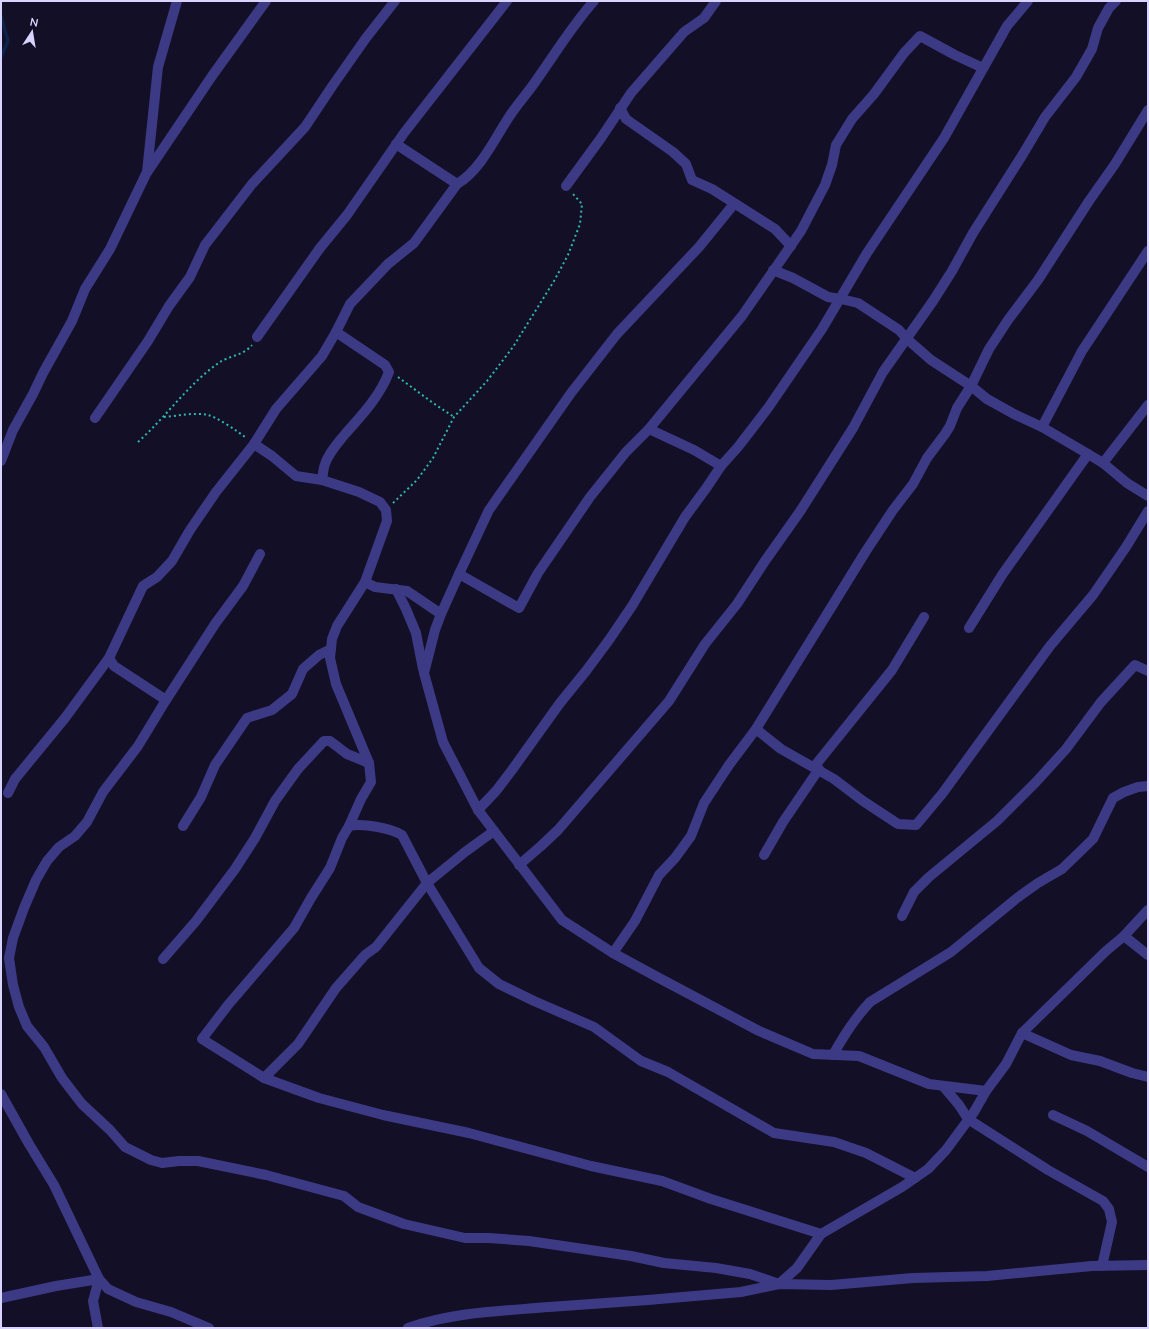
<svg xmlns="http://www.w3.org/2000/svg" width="1149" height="1329" viewBox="0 0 1149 1329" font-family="Mulish,sans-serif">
<rect width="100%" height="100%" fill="#130f26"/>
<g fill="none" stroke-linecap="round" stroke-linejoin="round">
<polyline stroke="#0c2248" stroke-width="3.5" points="1,16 8,41 1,57"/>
<g stroke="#2fb8b0" stroke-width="2" stroke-dasharray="2 3" stroke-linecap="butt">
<polyline points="398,377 433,403 454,417"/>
<path d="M164,417c13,-1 31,-5 44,-2 9,2 29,16 37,22"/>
<path d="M138,442c29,-26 50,-58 82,-80 9,-6 24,-7 32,-17"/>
<polyline points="393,503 417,480 433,458 454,417 487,381 513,347 554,281 568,255 580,224 582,204 573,194"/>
</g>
<g stroke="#3d3a85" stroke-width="10">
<polyline points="620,108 626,119 673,152 686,164 692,180 712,189 775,229 791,246"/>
<polyline points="396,144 457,184"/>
<polyline points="147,172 158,67 177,1"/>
<polyline points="566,186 601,138 631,93 684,32 704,18 716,1"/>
<polyline points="773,270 793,278 828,297 841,299 858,303 899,330 907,339 931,360 971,386 987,399 1016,415 1042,427 1088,454 1103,463 1127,483 1148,496"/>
<polyline points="257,337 320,248 347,215 404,133 507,1"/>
<polyline points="95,418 148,341 169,306 190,277 205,245 252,184 305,127 333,85 366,38 395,1"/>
<polyline points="1042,427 1082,351 1148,251"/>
<polyline points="649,429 694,450 721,466"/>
<polyline points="254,444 272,456 296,476 322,480 359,492 380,502 386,510 387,521 365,582 337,626 332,639 330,658 336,684 369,763 371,782 361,799 349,826 342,838 330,868 311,898 294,928 228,1005 202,1039 264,1078 319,1098 383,1115 469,1133 591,1166 662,1181 711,1199 821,1234"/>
<polyline points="1,461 13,430 33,394 43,373 72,321 85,289 110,249 146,174 212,76 266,1"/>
<polyline points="1103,463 1148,405"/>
<path d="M322,480c1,-5 1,-11 3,-16 4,-12 13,-21 21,-31 16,-18 34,-37 43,-61l-4,-7 -49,-33"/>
<polyline points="260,554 243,586 215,624 166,700 138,746 103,792 87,822 75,836 59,847 47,861 36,880 24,908 13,938 9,958 13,985 19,1007 27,1026 44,1047 62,1078 82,1104 110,1130 125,1147 151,1160 162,1163 179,1161 198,1161 266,1175 344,1196 358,1207 404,1224 465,1238 489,1238 529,1241 631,1256 664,1263 716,1268 750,1274 779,1284 797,1268 821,1234 902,1187 928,1169 946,1150 974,1112 986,1091 1006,1064 1022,1033 1106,951 1124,936 1148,910"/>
<polyline points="459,574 519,608 538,573 590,497 626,452 649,429 742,316 801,231 825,185 832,165 836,145 852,119 874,94 904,53 920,36 955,55 983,68"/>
<polyline points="365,582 375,587 407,591 441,614 435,630 424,673 443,742 478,810 562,920 613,953 659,978 759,1031 813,1054 859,1056 929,1084 986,1091"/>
<polyline points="396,589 406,609 416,633 423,669"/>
<polyline points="441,614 459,574 489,510 571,393 617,334 699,247 734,204"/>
<polyline points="969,628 1002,575 1088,454"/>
<polyline points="109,658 114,666 166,700"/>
<polyline points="756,729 781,749 834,779 863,801 898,824 916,825 942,794 1050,646 1093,595 1126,547 1148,511"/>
<polyline points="814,767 892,670 924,617"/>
<path d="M8,793l7,-14 50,-61 44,-60 34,-72 14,-9 15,-16 18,-31 26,-38 38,-48 22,-35 46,-53 14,-24 14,-28 38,-40 26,-21 43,-59c23,-13 38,-46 52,-67 7,-11 16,-21 24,-32 20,-28 38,-58 61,-84"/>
<polyline points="478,810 496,791 512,770 560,703 586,671 609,640 632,606 685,517 707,487 721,466 738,447 768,408 822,329 867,253 944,138 1007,26 1028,1"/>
<polyline points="183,826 201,797 215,765 247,718 272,710 292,694 303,669 319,655 331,649"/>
<path d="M349,826c14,-3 41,2 53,9l25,48 52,85 20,16 35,17 60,26 47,34 27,11 106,61 60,9 32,11 49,25"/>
<polyline points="764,855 783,822 819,769"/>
<polyline points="519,865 541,846 558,830 669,701 705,644 737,604 765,561 801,510 853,428 883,372 933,301 952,271 973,233 1023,154 1045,117 1076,77 1092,49 1098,28 1109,8 1116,1"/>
<polyline points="902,916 914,892 929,877 997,821 1036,782 1066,749 1101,702 1135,665 1148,671"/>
<polyline points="1124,936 1148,955"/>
<polyline points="613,953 635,921 659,875 675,858 691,836 704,803 729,765 756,729 866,551 893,510 913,484 927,458 945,434 950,426 957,408 971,386 989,349 1008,320 1038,280 1089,201 1115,164 1148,110"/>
<polyline points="163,959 196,921 235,869 255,838 275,801 298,769 324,741 330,741 347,754 369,763"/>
<polyline points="1022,1033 1071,1055 1100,1061 1132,1073 1148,1077"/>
<path d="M833,1055c11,-20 22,-37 37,-53l81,-50 66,-54 21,-15 24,-14 31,-30 20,-41 11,-6 14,-5 10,-1"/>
<polyline points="264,1078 298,1044 336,988 365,955 376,947 427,883 465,852 494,831"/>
<polyline points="943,1086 959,1105 968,1119 1048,1170 1103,1201 1109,1209 1112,1222 1102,1266"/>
<polyline points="1,1094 29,1144 54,1185 99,1279 108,1289 136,1302 171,1312 209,1328"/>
<polyline points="1053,1115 1087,1131 1148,1167"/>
<polyline points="1,1298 56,1286 99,1279 93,1301 98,1328"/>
<path d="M408,1328c45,-16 94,-17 141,-21 64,-4 128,-9 192,-15l38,-8 52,1 82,-7 74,-2 105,-10 56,-1"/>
</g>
</g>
<rect width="1149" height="1329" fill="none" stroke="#d9d4ff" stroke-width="4"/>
<g transform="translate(32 32) rotate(12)" stroke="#130f26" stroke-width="3" paint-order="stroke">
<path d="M0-3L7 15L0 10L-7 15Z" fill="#d9d4ff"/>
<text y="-6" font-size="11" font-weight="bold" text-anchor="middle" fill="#d9d4ff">N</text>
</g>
</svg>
